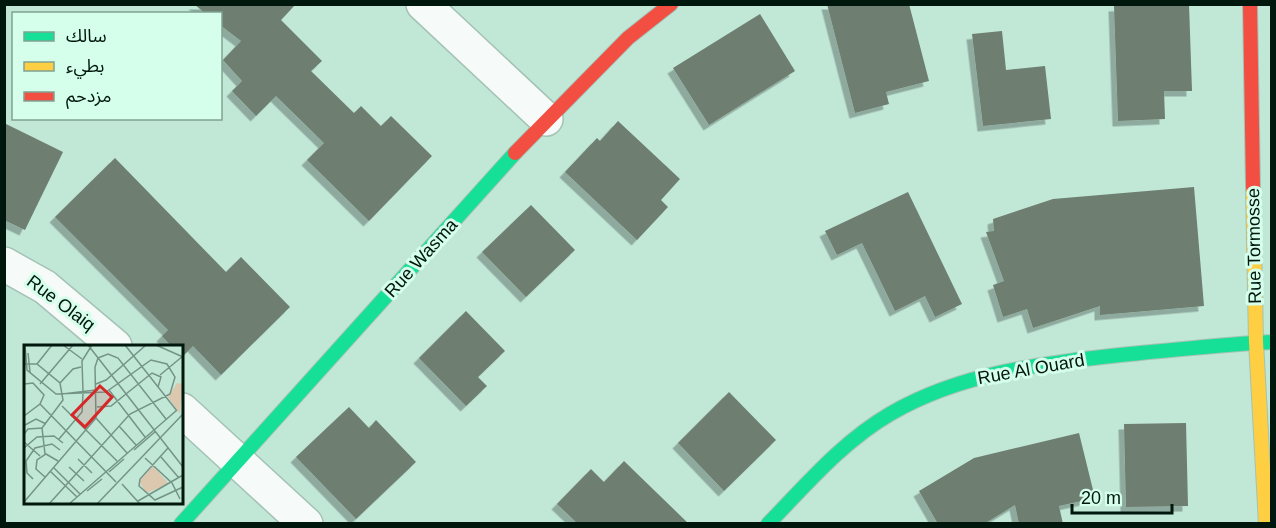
<svg xmlns="http://www.w3.org/2000/svg" width="1276" height="528" viewBox="0 0 1276 528" font-family="Arial,'Noto Sans Arabic',sans-serif">
<defs>
<filter id="shadow"><feDropShadow dx="-5.5" dy="5.5" stdDeviation="0" flood-color="#0004"/></filter>
</defs>
<rect width="100%" height="100%" fill="#c1e7d7"/>
<g fill="#6e7e6f" filter="url(#shadow)">
<polygon points="194,4 296,4 281,20 322,61 311,71 354,113 361,106 381,126 391,116 432,156 369,221 307,160 324,143 276,96 256,116 232,91 242,81 223,60 241,41 220,25 220,14 206,14"/>
<polygon points="827,4 909,4 929,81 886,92 889,104 855,113"/>
<polygon points="1189,4 1192,91 1164,91 1165,119 1118,121 1114,6"/>
<polygon points="760,14 795,71 709,125 673,68"/>
<polygon points="1002,31 1006,70 1045,66 1051,119 983,126 972,34"/>
<polygon points="618,121 680,179 661,200 668,207 637,240 565,172 597,138 600,141"/>
<polygon points="4,123 63,152 25,230 4,220"/>
<polygon points="115,158 226,272 241,257 290,307 221,375 193,346 182,357 182,346 171,346 162,336 168,330 55,217"/>
<polygon points="1194,187 1204,306 1100,315 1100,306 1033,328 1027,309 1003,317 993,285 1004,281 986,232 994,231 993,219 1053,199"/>
<polygon points="908,192 962,304 935,317 925,296 895,311 862,243 837,255 825,231"/>
<polygon points="531,205 575,250 526,297 482,252"/>
<polygon points="466,311 505,351 478,377 487,386 466,406 419,358"/>
<polygon points="729,392 776,440 724,491 678,443"/>
<polygon points="349,407 369,428 376,420 416,462 356,519 296,457"/>
<polygon points="1186,423 1188,506 1126,507 1124,424"/>
<polygon points="1079,433 1095,498 1059,506 1063,524 1019,524 1015,505 984,524 938,524 919,491 974,458"/>
<polygon points="624,461 689,524 578,524 557,504 591,469 604,482"/>
</g>
<g fill="none" stroke-linecap="round" stroke-linejoin="round">
<defs>
<g id="street">
<polyline points="423,4 546,119"/>
<polyline points="4,264 45,287 115,346"/>
<polyline points="182,410 306,524"/>
</g>
<g id="fast">
<polyline points="181,524 515,153"/>
<path d="M768,524c38,-39 74,-82 122,-110 75,-44 165,-52 250,-61 44,-4 88,-9 132,-11"/>
</g>
<polyline id="slow" points="1253,188 1256,342 1266,524"/>
<g id="jam">
<polyline points="1250,4 1253,188"/>
<polyline points="515,153 628,38 671,4"/>
</g>
</defs>
<use href="#street" stroke="#a4c2b5" stroke-width="36"/>
<use href="#fast" stroke="#a4c2b5" stroke-width="16"/>
<use href="#slow" stroke="#a4c2b5" stroke-width="16"/>
<use href="#jam" stroke="#a4c2b5" stroke-width="16"/>
<use href="#street" stroke="#f6fbf9" stroke-width="33"/>
<use href="#fast" stroke="#16e098" stroke-width="14"/>
<use href="#slow" stroke="#ffcf43" stroke-width="14"/>
<use href="#jam" stroke="#f24e42" stroke-width="14"/>
</g>
<g text-anchor="middle" stroke-width="6" stroke-linejoin="round" paint-order="stroke">
<g font-size="18" fill="#00170d" stroke="#d5feeb">
<text transform="translate(1254 246) rotate(-91)" y="6">Rue Tormosse</text>
<text transform="translate(421 258) rotate(-48)" y="6">Rue Wasma</text>
<text transform="translate(61 303) rotate(37)" y="6">Rue Olaiq</text>
<text transform="translate(1031 369) rotate(-10)" y="6">Rue Al Ouard</text>
</g>
</g>
<g transform="translate(24 345)">
<rect width="159" height="159" fill="#c1e7d7"/>
<path d="M153,38l6,1 -3,30 -12,-17z" fill="#dcc8af"/>
<path d="M129,121l16,18 -23,9 -7,-12z" fill="#dcc8af"/>
<path fill="none" stroke="#749486" stroke-width="1.5" d="M1,0l2,25 29,24 50,-2 45,-32 16,4 8,13 -5,17 -40,20 -81,90M39,0l19,14M64,0l95,122M101,0l52,66M132,0l27,12M4,8l2,19M74,13l10,-4 10,4 48,61M13,19l15,-19M136,30l23,-19M36,38l13,-14 8,-2M0,39l9,-1 11,12 -4,9 -16,12M16,39l33,-39M72,39l10,-4 40,-35M85,45l36,47M59,46l-1,-30 10,-16M38,49l34,-4M16,59l76,78M38,61l55,55M73,62l14,-1 41,-33 9,4 -3,10M72,73l31,35M1,80l11,-6 10,5M95,81l17,19M18,83l3,26M0,89l4,-5 14,-1 21,-28 -3,-17 -23,-19h-12M35,94l23,-27 1,-18M0,97l16,14M0,103l13,-11 17,-1 9,7M144,103l-28,31 -1,7 16,14 28,-13M110,105l22,-19M137,112l18,21M121,113l27,25 8,16M54,114l14,14M29,122l27,27M45,122l15,14M26,126l27,26M85,127l15,-13M21,132l-9,-8 1,-9 9,-6 12,7M9,134l-6,-6 -1,-12 9,-13 17,-4 8,6M98,139l18,20M63,146l15,-12M114,156l45,-26M0,157l72,-84 -1,-51 3,-9M45,159l108,-94M73,159l86,-90"/>
<path fill="#d62828" fill-opacity="0.15" stroke="#d62828" stroke-width="3" d="M76,41l12,11 -27,30 -13,-12z"/>
<rect width="159" height="159" fill="none" stroke="#00170d" stroke-width="3"/>
</g>
<rect width="1276" height="528" fill="none" stroke="#00170d" stroke-width="12"/>
<rect x="12" y="12" width="210" height="108" fill="#d5feeb" stroke="#80a292" stroke-width="1.5"/>
<rect x="24" y="32" width="30" height="9" fill="#16e098" stroke="#80a292" stroke-width="1.5"/>
<text x="66" y="42" font-size="18" fill="#00170d">سالك</text>
<rect x="24" y="62" width="30" height="9" fill="#ffcf43" stroke="#80a292" stroke-width="1.5"/>
<text x="66" y="72" font-size="18" fill="#00170d">بطيء</text>
<rect x="24" y="92" width="30" height="9" fill="#f24e42" stroke="#80a292" stroke-width="1.5"/>
<text x="66" y="102" font-size="18" fill="#00170d">مزدحم</text>
<path d="M1072 504v9h100v-9" fill="none" stroke="#00170d" stroke-width="3"/>
<text x="1081" y="504" font-size="18" fill="#00170d" stroke="#d5feeb" stroke-width="4.5" paint-order="stroke">20 m</text>
</svg>
